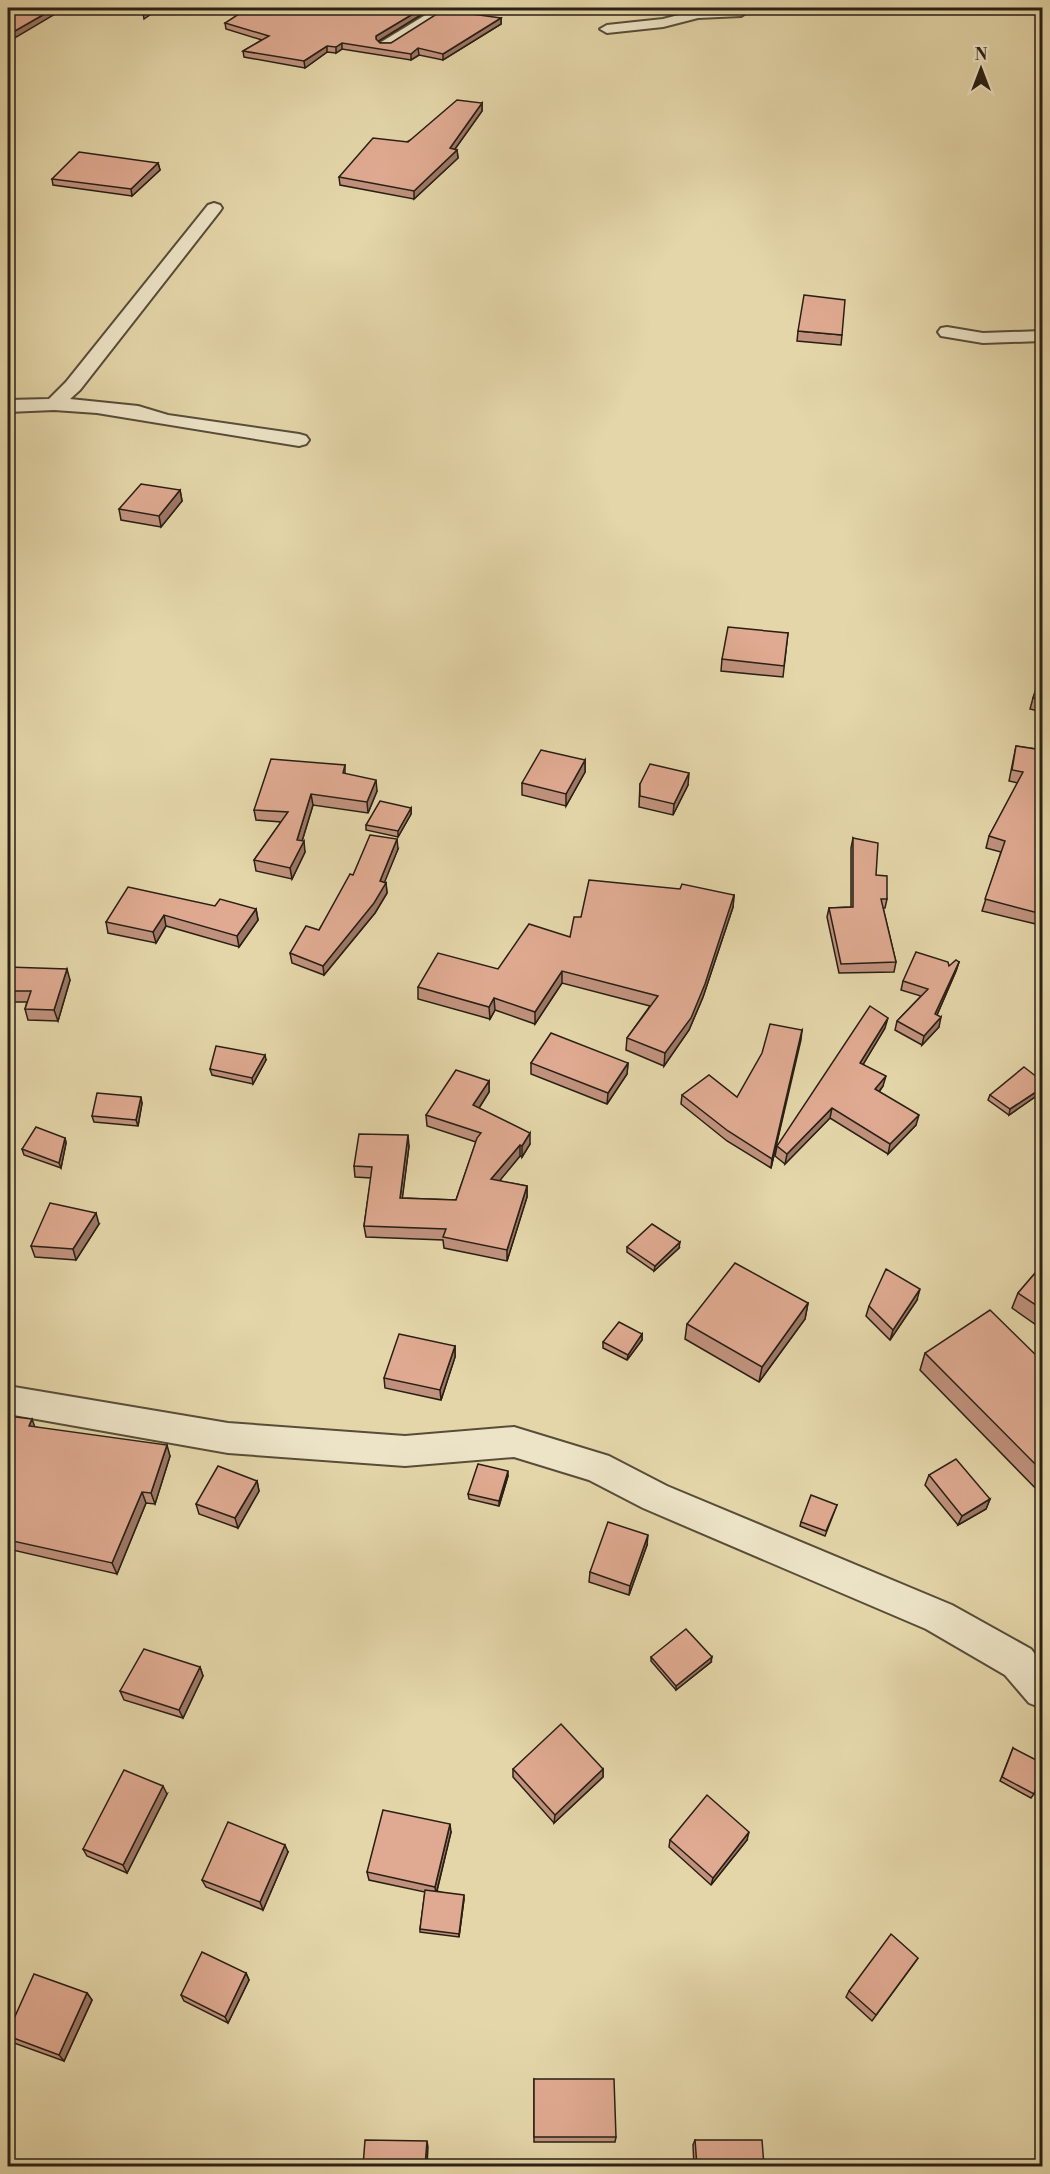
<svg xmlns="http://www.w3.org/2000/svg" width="1050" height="2174" viewBox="0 0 1050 2174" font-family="'Libre Bodoni',serif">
<rect width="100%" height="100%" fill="#e4d6a9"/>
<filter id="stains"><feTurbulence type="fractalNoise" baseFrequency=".00333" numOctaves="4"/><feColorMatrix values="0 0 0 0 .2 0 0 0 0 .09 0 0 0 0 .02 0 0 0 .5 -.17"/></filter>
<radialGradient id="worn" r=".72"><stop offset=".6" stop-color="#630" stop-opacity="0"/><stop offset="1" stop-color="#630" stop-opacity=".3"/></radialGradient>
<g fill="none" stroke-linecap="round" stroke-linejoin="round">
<defs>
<g id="street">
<polygon points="437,8 452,8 390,47 380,47 378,44"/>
<polygon points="739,8 754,8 741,16 698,18 663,27 607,33 600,29 607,25 663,19 698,10"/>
<polygon points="214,203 220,205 222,208 220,211 80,390 70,399 138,406 168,415 299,434 306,436 309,440 306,444 299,446 97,413 54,410 8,412 8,400 49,399 66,382 208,205"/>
<polygon points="947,327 983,333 1042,331 1042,341 983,343 941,336 938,332 941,328"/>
<polygon points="8,1386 228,1423 405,1436 514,1427 609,1456 667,1486 952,1605 1031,1649 1042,1663 1042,1708 1029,1703 1005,1675 926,1629 643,1508 589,1480 514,1457 405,1466 228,1453 8,1414"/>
</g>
</defs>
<use href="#street" stroke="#584d39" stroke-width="4"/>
<use href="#street" fill="#ede4c7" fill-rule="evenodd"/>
</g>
<g fill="#c0927d" stroke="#291f14" stroke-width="1.5">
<polygon points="424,13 378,41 380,43 391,43 501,18 501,24 443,60 419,55 411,60 342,49 336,53 327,52 305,68 244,57 243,51 262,40 226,29 225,23"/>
<polygon points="482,103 482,111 455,149 457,150 458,158 414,199 340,185 339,177"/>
<polygon points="158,163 160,170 132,196 53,185 52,179"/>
<polygon points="798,331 842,335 841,345 797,341"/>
<polygon points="180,490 182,501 161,527 121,520 119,509"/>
<polygon points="788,633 783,677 721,671 722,659"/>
<polygon points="1042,674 1042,712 1030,709 1033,698"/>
<polygon points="1016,746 1042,750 1042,916 1040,925 982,911 1001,852 986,848 989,836 1018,783 1009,781"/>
<polygon points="585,760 585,772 566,806 522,795 522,783"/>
<polygon points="345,765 345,774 377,791 368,813 313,805 302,841 305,852 292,879 256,871 254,860 281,822 256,820 254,810"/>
<polygon points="640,784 688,785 673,815 639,807"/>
<polygon points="411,808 411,814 398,837 366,830 366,825"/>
<polygon points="853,838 876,875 887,899 885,908 883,908 896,962 894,972 839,973 827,917 829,908 851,907 851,848"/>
<polygon points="398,849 384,882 386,883 387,893 375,913 324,975 292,963 290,953 319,930 353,875"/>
<polygon points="734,895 733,907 703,997 689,1030 664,1066 626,1050 627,1038 650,1006 562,983 535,1024 495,1010 490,1019 418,999 418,987 498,969 570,937 581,917"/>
<polygon points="215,906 256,909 258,920 239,947 166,926 156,943 108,933 106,922"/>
<polygon points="959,962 956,971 937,1015 939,1027 922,1045 895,1030 897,1021 921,996 901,990 903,981 949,966"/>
<polygon points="8,967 70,980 58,1021 28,1020 25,1009 27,1002 8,1002"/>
<polygon points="885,1028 863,1064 883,1086 879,1092 916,1125 888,1154 830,1118 785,1164 775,1156 777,1146"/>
<polygon points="802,1030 771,1168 727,1141 681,1104 682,1095 737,1097"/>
<polygon points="266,1060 253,1084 212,1075 210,1069"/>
<polygon points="531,1063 628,1063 627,1074 607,1104 531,1074"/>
<polygon points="489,1081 489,1092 479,1108 530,1144 522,1157 520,1156 499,1181 527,1186 527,1197 507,1261 444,1248 443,1240 366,1237 364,1226 371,1178 355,1177 354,1166 409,1146 402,1198 456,1200 476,1142 427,1126 426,1115"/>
<polygon points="1042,1081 1042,1092 1009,1115 988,1100 990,1095"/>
<polygon points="142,1103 138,1126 94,1122 92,1116"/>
<polygon points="65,1138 66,1143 61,1168 24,1155 22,1149"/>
<polygon points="99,1224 76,1260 35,1257 31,1246"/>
<polygon points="627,1247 679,1248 654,1271 627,1252"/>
<polygon points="1042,1265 1042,1329 1012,1308 1018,1293"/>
<polygon points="917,1300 890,1340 866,1316 869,1306"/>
<polygon points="808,1303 805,1319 759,1382 685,1339 687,1324"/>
<polygon points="642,1334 642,1340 627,1360 603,1348 603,1342"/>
<polygon points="455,1346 455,1357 441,1400 385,1388 384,1378"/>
<polygon points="925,1353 1042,1361 1042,1495 920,1370"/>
<polygon points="8,1416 35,1427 170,1456 155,1504 146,1503 117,1574 8,1549"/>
<polygon points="929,1475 990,1499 986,1509 958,1525 925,1485"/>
<polygon points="508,1476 499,1506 469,1499 468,1494"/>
<polygon points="257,1481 259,1491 238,1528 199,1514 196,1504"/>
<polygon points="837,1505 825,1536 800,1526 801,1522"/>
<polygon points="647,1545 629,1595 589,1582 590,1572"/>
<polygon points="651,1657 711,1662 676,1690 651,1661"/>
<polygon points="200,1667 203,1676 183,1718 124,1700 120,1691"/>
<polygon points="1013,1748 1034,1794 1031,1798 1000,1781"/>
<polygon points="513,1769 603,1769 603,1777 554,1823 513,1777"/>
<polygon points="167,1794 127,1873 87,1856 83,1849"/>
<polygon points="451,1832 437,1891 464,1899 459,1937 420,1932 420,1929 425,1892 369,1880 367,1872"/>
<polygon points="670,1840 747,1840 711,1885 669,1847"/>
<polygon points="288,1852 263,1910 206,1887 202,1880"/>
<polygon points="918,1958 872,2021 846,1997 849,1991"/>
<polygon points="246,1973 249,1980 228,2023 184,2001 181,1995"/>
<polygon points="87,1993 92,2000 64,2061 11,2042 8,2037 8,2032"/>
<polygon points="534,2079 616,2137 615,2142 534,2142"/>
<polygon points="695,2140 764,2166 694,2166 693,2145"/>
</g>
<g fill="#9c7766" stroke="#291f14" stroke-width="1.5">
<polygon points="55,8 56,8 57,13 8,42 8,35"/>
<polygon points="151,8 160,8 144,19 143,13"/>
<polygon points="423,8 424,8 424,13 377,42 376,39 376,36"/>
<polygon points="501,18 501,24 443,60 443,54"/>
<polygon points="342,43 342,49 336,53 336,47"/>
<polygon points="327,46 327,52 305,68 304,61"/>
<polygon points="418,48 419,55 411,60 411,54"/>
<polygon points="482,103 482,111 450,156 450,148"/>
<polygon points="457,150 458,158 414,199 414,191"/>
<polygon points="158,163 160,170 132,196 131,189"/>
<polygon points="180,490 182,501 161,527 159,516"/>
<polygon points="585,760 585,772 566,806 566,794"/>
<polygon points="689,773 688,785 673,815 674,804"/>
<polygon points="376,780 377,791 368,813 367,802"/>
<polygon points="311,794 313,805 299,851 297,840"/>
<polygon points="411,808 411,814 398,837 398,831"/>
<polygon points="397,839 398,849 381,891 380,881"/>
<polygon points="304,841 305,852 292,879 290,868"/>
<polygon points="386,883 387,893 375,913 324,975 323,966"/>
<polygon points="734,895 733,907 703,997 689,1030 664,1066 665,1053"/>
<polygon points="256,909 258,920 239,947 237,936"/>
<polygon points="164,915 166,926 156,943 153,932"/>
<polygon points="959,962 956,971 933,1024 935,1014"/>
<polygon points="67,969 70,980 58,1021 54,1010"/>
<polygon points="562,971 562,983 535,1024 535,1012"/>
<polygon points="494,998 495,1010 490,1019 489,1007"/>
<polygon points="941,1017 939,1027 922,1045 924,1036"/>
<polygon points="888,1018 885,1028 858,1073 860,1063"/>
<polygon points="802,1030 801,1040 771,1168 772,1159"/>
<polygon points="265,1055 266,1060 253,1084 252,1078"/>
<polygon points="628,1063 627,1074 607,1104 608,1093"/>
<polygon points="886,1076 883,1086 873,1099 875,1089"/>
<polygon points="489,1081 489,1092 474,1116 473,1105"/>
<polygon points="1042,1088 1042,1092 1009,1115 1010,1109"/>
<polygon points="141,1097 142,1103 138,1126 136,1120"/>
<polygon points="832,1108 830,1118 785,1164 787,1154"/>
<polygon points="919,1115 916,1125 888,1154 890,1144"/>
<polygon points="530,1133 530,1144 522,1157 522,1146"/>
<polygon points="408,1135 409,1146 401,1209 400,1198"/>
<polygon points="65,1138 66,1143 61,1168 59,1163"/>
<polygon points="520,1145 520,1156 492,1190 491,1179"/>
<polygon points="527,1186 527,1197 507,1261 507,1250"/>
<polygon points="96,1213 99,1224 76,1260 73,1249"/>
<polygon points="680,1242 679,1248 654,1271 655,1266"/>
<polygon points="920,1289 917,1300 890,1340 893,1330"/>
<polygon points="808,1303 805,1319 759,1382 762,1367"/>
<polygon points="642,1334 642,1340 627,1360 628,1355"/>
<polygon points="455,1346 455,1357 441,1400 440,1390"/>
<polygon points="32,1419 36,1430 29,1426"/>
<polygon points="167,1445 170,1456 155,1504 151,1493"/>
<polygon points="508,1471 508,1476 499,1506 499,1501"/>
<polygon points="257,1481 259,1491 238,1528 235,1518"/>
<polygon points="142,1492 146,1503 117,1574 112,1563"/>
<polygon points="990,1499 986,1509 958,1525 962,1516"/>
<polygon points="648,1535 647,1545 629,1595 630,1586"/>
<polygon points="712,1657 711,1662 676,1690 676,1686"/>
<polygon points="200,1667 203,1676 183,1718 179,1710"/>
<polygon points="603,1769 603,1777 554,1823 555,1815"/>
<polygon points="163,1786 167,1794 127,1873 123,1865"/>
<polygon points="450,1824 451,1832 436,1894 435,1887"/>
<polygon points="749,1832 747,1840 711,1885 713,1878"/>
<polygon points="285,1845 288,1852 263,1910 260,1902"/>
<polygon points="464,1895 464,1899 459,1937 459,1934"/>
<polygon points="246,1973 249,1980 228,2023 225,2017"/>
<polygon points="87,1993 92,2000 64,2061 59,2055"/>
<polygon points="427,2141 428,2147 427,2166 425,2166"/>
</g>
<g fill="#dfaa91" stroke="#291f14" stroke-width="1.5">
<polygon points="8,8 55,8 8,35"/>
<polygon points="146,8 151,8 143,13"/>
<polygon points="248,8 423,8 376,36 376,39 380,43 391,43 443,10 501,18 443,54 418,48 411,54 342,43 336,47 327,46 304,61 243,51 269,36 225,23"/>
<polygon points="457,100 482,103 450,148 457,150 414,191 339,177 373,138 408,142"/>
<polygon points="79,152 158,163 131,189 52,179"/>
<polygon points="804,295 845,300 842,335 798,331"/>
<polygon points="141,484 180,490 159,516 119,509"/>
<polygon points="728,627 788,633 784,666 722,659"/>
<polygon points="1041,674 1042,674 1042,700 1033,698"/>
<polygon points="1016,746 1042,750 1042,914 985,899 1005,841 989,836 1023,772 1012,770"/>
<polygon points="541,750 585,760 566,794 522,783"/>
<polygon points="271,759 345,765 343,773 376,780 367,802 311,794 297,840 304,841 290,868 254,860 288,812 254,810"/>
<polygon points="650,764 689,773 674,804 640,796 640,784"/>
<polygon points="380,801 411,808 398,831 366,825"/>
<polygon points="370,835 397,839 380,881 386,883 374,903 323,966 290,953 306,926 319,930 350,874 353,875"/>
<polygon points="853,838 878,843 876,875 887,876 887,899 881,899 896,962 841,964 829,908 853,907"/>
<polygon points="589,880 680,889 682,884 734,895 705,984 691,1018 665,1053 627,1038 658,996 562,971 535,1012 494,998 489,1007 418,987 438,953 498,969 529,924 570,937 574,917 581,917"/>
<polygon points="128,887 215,906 220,899 256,909 237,936 164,915 153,932 106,922"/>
<polygon points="916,952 948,962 949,966 956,960 959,962 935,1014 941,1017 924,1036 897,1021 928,989 903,981"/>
<polygon points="8,967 67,969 54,1010 25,1009 31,991 8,991"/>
<polygon points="870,1006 888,1018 860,1063 886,1076 875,1089 919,1115 890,1144 832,1108 787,1154 777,1146"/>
<polygon points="770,1024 802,1030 772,1159 728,1131 682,1095 709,1075 737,1097 762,1053"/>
<polygon points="551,1033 628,1063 608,1093 531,1063"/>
<polygon points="216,1046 265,1055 252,1078 210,1069"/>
<polygon points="1024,1067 1042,1081 1042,1088 1010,1109 990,1095"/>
<polygon points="456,1070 489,1081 473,1105 530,1133 522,1146 520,1145 491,1179 527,1186 507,1250 443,1237 446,1229 364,1226 372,1167 354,1166 359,1134 408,1135 400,1198 456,1200 477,1138 481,1133 426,1115"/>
<polygon points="97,1093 141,1097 136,1120 92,1116"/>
<polygon points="36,1127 65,1138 59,1163 22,1149"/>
<polygon points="50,1203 96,1213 73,1249 31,1246"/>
<polygon points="652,1224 680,1242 655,1266 627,1247"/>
<polygon points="735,1263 808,1303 762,1367 687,1324"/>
<polygon points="1042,1265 1042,1309 1018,1293"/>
<polygon points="886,1269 920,1289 893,1330 869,1306"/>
<polygon points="990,1310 1042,1361 1042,1471 925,1353"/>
<polygon points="619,1322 642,1334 628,1355 603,1342"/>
<polygon points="399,1334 455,1346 440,1390 384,1378"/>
<polygon points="8,1416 32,1419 29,1426 167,1445 151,1493 142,1492 112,1563 8,1540"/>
<polygon points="956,1459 990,1499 962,1516 929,1475"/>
<polygon points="478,1464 508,1471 499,1501 468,1494"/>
<polygon points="218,1466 257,1481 235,1518 196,1504"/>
<polygon points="811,1495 837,1505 826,1531 801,1522"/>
<polygon points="608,1522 648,1535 630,1586 590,1572"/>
<polygon points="686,1629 712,1657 676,1686 651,1657"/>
<polygon points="144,1649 200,1667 179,1710 120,1691"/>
<polygon points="561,1724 603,1769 555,1815 513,1769"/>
<polygon points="1013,1748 1042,1763 1042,1770 1034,1794 1002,1777"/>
<polygon points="124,1770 163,1786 123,1865 83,1849"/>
<polygon points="707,1795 749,1832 713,1878 670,1840"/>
<polygon points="383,1810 450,1824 435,1887 367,1872"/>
<polygon points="228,1822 285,1845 260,1902 202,1880"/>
<polygon points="425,1890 464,1895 459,1934 420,1929"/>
<polygon points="891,1934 918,1958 876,2015 849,1991"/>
<polygon points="202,1952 246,1973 225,2017 181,1995"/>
<polygon points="34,1974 87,1993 59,2055 8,2036 8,2032"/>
<polygon points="534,2079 614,2079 616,2137 534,2137"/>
<polygon points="365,2140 427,2141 425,2166 363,2166"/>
<polygon points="695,2140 762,2140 764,2166 697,2166"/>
</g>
<rect width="1050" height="2174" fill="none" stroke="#e4d6a9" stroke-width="30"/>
<rect x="9" y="9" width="1032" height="2156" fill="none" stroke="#291f14" stroke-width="3"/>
<rect x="15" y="15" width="1020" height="2144" fill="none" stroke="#291f14" stroke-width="1.5"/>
<g transform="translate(981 69)" stroke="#ede4c7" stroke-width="4.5" paint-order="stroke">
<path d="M0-4.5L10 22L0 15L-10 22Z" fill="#291f14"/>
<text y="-9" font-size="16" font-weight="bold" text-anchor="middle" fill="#291f14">N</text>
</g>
<rect width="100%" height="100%" filter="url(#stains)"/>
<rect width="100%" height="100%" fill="url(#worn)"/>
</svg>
